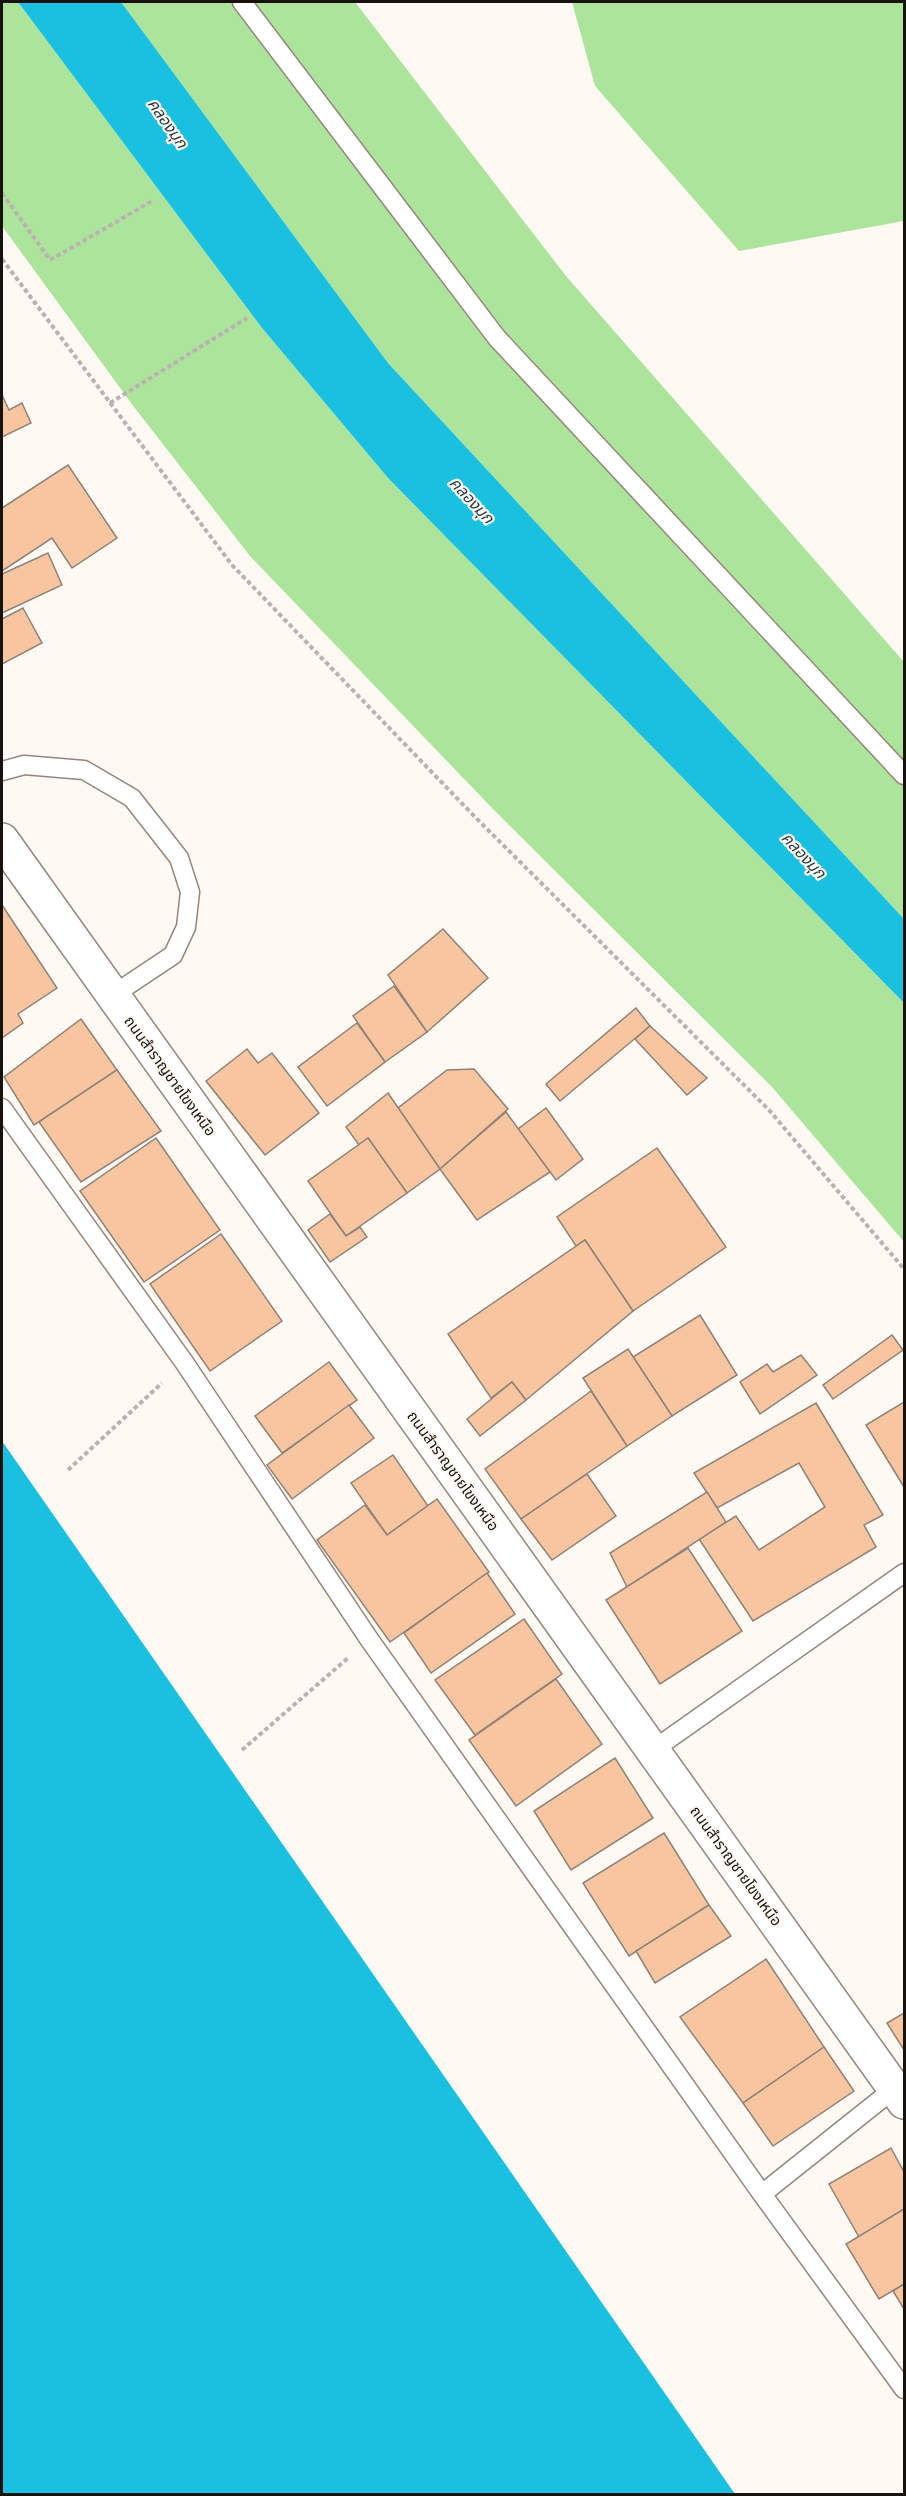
<svg xmlns="http://www.w3.org/2000/svg" width="906" height="2496" viewBox="0 0 906 2496" font-family="'Titillium Web','Noto Sans Thai',sans-serif">
<rect width="100%" height="100%" fill="#fff9f4"/>
<g fill="#ade49b">
<polygon points="2,2 18,2 262,328 388,478 904,1003 904,1242 772,1087 492,808 250,556 134,407 2,226"/>
<polygon points="121,2 355,2 566,276 904,662 904,919 388,363"/>
<polygon points="572,2 904,2 904,221 739,251 595,86"/>
</g>
<g fill="#1ac0df">
<polygon points="18,2 121,2 388,363 904,919 904,1003 388,478 262,328"/>
<polygon points="2,1441 735,2494 2,2494"/>
</g>
<g fill="#f7c59f" stroke="#8f8278" stroke-width="1.5">
<polygon points="2,395 9,410 22,403 31,423 2,437"/>
<polygon points="68,465 117,538 72,568 52,538 2,571 2,508"/>
<polygon points="48,553 62,585 2,613 2,574"/>
<polygon points="23,608 42,643 2,664 2,619"/>
<polygon points="2,905 57,988 18,1014 23,1023 2,1038"/>
<polygon points="443,929 488,978 427,1032 388,975"/>
<polygon points="394,986 427,1032 385,1062 353,1016"/>
<polygon points="636,1008 650,1026 560,1101 546,1084"/>
<polygon points="81,1019 117,1070 34,1125 4,1077"/>
<polygon points="357,1023 385,1062 327,1106 298,1067"/>
<polygon points="650,1026 707,1078 687,1095 635,1039"/>
<polygon points="247,1049 258,1063 272,1053 319,1113 265,1155 206,1081"/>
<polygon points="474,1069 508,1109 440,1169 398,1108 447,1070"/>
<polygon points="117,1070 161,1131 81,1182 39,1122"/>
<polygon points="388,1093 440,1169 407,1193 368,1138 359,1145 346,1127"/>
<polygon points="546,1108 583,1159 556,1180 518,1129"/>
<polygon points="506,1112 550,1172 477,1220 440,1169"/>
<polygon points="156,1138 220,1230 144,1282 80,1191"/>
<polygon points="368,1138 407,1193 346,1236 308,1181"/>
<polygon points="657,1148 726,1247 633,1311 585,1240 576,1246 557,1217"/>
<polygon points="330,1214 346,1236 360,1227 367,1237 330,1262 308,1230"/>
<polygon points="221,1234 282,1321 210,1371 150,1284"/>
<polygon points="585,1240 633,1311 526,1400 512,1382 491,1398 448,1334"/>
<polygon points="700,1315 737,1375 672,1416 633,1357"/>
<polygon points="892,1335 903,1350 833,1399 823,1385"/>
<polygon points="628,1349 672,1416 627,1446 583,1378"/>
<polygon points="801,1355 817,1375 760,1414 740,1382 767,1364 773,1372"/>
<polygon points="329,1362 357,1400 282,1453 255,1416"/>
<polygon points="512,1382 526,1400 480,1436 467,1419"/>
<polygon points="591,1391 627,1446 521,1519 485,1469"/>
<polygon points="904,1402 904,1487 866,1425"/>
<polygon points="816,1403 883,1515 864,1525 876,1547 753,1621 699,1539 736,1516 759,1550 825,1507 799,1463 717,1508 694,1473"/>
<polygon points="349,1405 374,1438 292,1499 267,1465"/>
<polygon points="393,1455 428,1506 387,1535 351,1483"/>
<polygon points="587,1474 616,1516 552,1560 521,1519"/>
<polygon points="707,1492 726,1522 627,1587 610,1553"/>
<polygon points="437,1499 489,1572 390,1642 317,1540 365,1505 387,1535"/>
<polygon points="688,1548 742,1631 660,1684 606,1600"/>
<polygon points="487,1573 515,1614 431,1673 404,1633"/>
<polygon points="524,1619 562,1674 475,1735 435,1680"/>
<polygon points="556,1679 602,1744 516,1806 469,1740"/>
<polygon points="615,1758 653,1818 571,1870 534,1811"/>
<polygon points="664,1833 709,1905 629,1956 583,1883"/>
<polygon points="709,1905 731,1936 655,1983 636,1951"/>
<polygon points="766,1959 824,2047 743,2103 680,2017"/>
<polygon points="904,2013 904,2050 887,2023"/>
<polygon points="824,2047 854,2091 773,2146 743,2103"/>
<polygon points="891,2148 904,2172 904,2209 859,2237 829,2184"/>
<polygon points="904,2209 904,2284 879,2299 846,2244"/>
<polygon points="904,2284 904,2309 893,2291"/>
</g>
<g fill="none" stroke-linecap="round" stroke-linejoin="round">
<defs>
<g id="service">
<polyline points="242,2 497,338 904,775"/>
<polyline points="2,771 24,765 84,770 132,798 179,858 190,892 186,927 173,955 113,995"/>
<polyline points="2,1108 184,1362 369,1639 762,2194 904,2389"/>
<polyline points="653,1750 904,1573"/>
<polyline points="762,2194 895,2088"/>
</g>
<polyline id="tertiary" points="2,840 904,2102"/>
</defs>
<use href="#service" stroke="#94867c" stroke-width="21"/>
<use href="#tertiary" stroke="#94867c" stroke-width="36"/>
<g stroke="#b9b3af" stroke-width="4" stroke-dasharray="4.5 3" stroke-linecap="butt">
<polyline points="2,193 50,260 152,201"/>
<polyline points="2,259 232,565 477,819 769,1110 904,1269"/>
<polyline points="110,403 247,318"/>
<polyline points="68,1470 162,1383"/>
<polyline points="242,1750 348,1658"/>
</g>
<use href="#service" stroke="#fff" stroke-width="18"/>
<use href="#tertiary" stroke="#fff" stroke-width="33"/>
</g>
<g text-anchor="middle" stroke-width="4.5" stroke-linejoin="round" paint-order="stroke">
<g font-size="15" fill="#17120e" stroke="#fff9f4">
<text transform="translate(170 1076) rotate(54)" y="5">ถนนสำราญชายโขงเหนือ</text>
<text transform="translate(453 1471) rotate(54)" y="5">ถนนสำราญชายโขงเหนือ</text>
<text transform="translate(736 1866) rotate(54)" y="5">ถนนสำราญชายโขงเหนือ</text>
</g>
<g font-size="16" font-style="italic" fill="#243c42" stroke="#fff9f4">
<text transform="translate(168 123) rotate(55)" y="6">คลองมุก</text>
<text transform="translate(472 500) rotate(47)" y="6">คลองมุก</text>
<text transform="translate(804 855) rotate(47)" y="6">คลองมุก</text>
</g>
</g>
<rect width="906" height="2496" fill="none" stroke="#17120e" stroke-width="6"/>
</svg>
